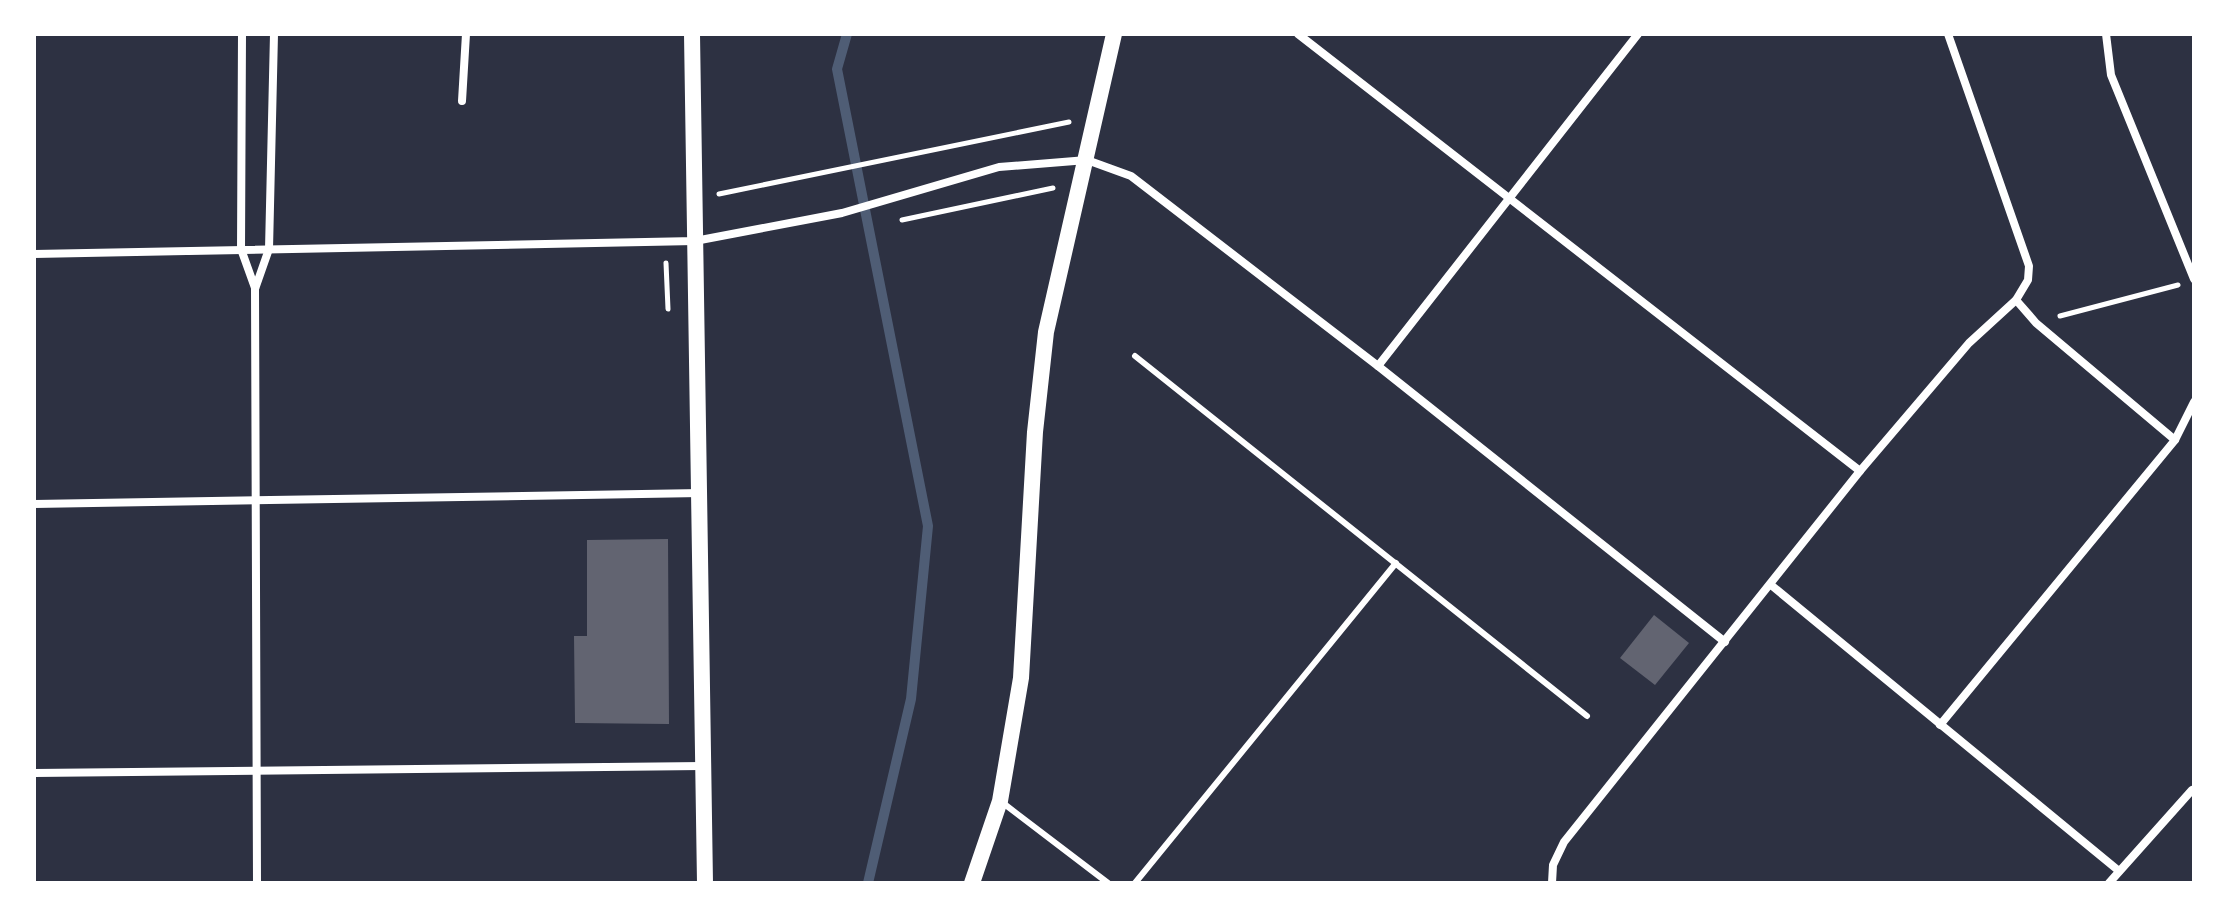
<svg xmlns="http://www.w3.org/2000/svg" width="2228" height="917" viewBox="0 0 2228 917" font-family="'Zilla Slab',serif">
<rect width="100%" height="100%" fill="#2d3142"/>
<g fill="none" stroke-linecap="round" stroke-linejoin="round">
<polyline stroke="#4f5d75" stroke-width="10" points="847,34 837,69 928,526 911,699 868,883"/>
</g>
<g fill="#626471">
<polygon points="668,539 669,724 575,723 574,636 587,636 587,540"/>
<polygon points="1654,615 1689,643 1655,685 1620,658"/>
</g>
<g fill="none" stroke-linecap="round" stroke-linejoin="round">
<g stroke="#fff" stroke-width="5">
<polyline points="719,194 1069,122"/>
<polyline points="902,220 1053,188"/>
<polyline points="666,263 668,309"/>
<polyline points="2060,316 2178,285"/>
</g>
<g stroke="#fff" stroke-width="6">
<polyline points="1135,356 1587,716"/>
<polyline points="1003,803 1108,883"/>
<polyline points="1135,883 1396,563"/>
</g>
<g stroke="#fff" stroke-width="8">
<polyline points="242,34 241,249 255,288"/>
<polyline points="1298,34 1860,471"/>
<polyline points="2106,34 2111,75 2194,279"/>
<polyline points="462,101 466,34"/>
<polyline points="34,254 695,241 842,213 999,167 1087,160 1131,176 1378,366 1725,642"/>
<polyline points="2016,300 2036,323 2175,440"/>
<polyline points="1378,366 1638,34"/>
<polyline points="34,504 701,493"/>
<polyline points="1771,585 2119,871"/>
<polyline points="1940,725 2175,440 2194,402"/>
<polyline points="34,773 703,766"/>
<polyline points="257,883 255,289 269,249 274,34"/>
<polyline points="1552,883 1553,865 1564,842 1860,471 1969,343 2016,300 2028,280 2029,266 1948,34"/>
<polyline points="2109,883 2192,790"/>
</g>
<g stroke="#fff" stroke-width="16">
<polyline points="692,34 705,883"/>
<polyline points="972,883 1000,801 1021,678 1035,432 1046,332 1114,34"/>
</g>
</g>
<rect width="2228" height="917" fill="none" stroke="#ffffff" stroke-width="72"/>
</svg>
